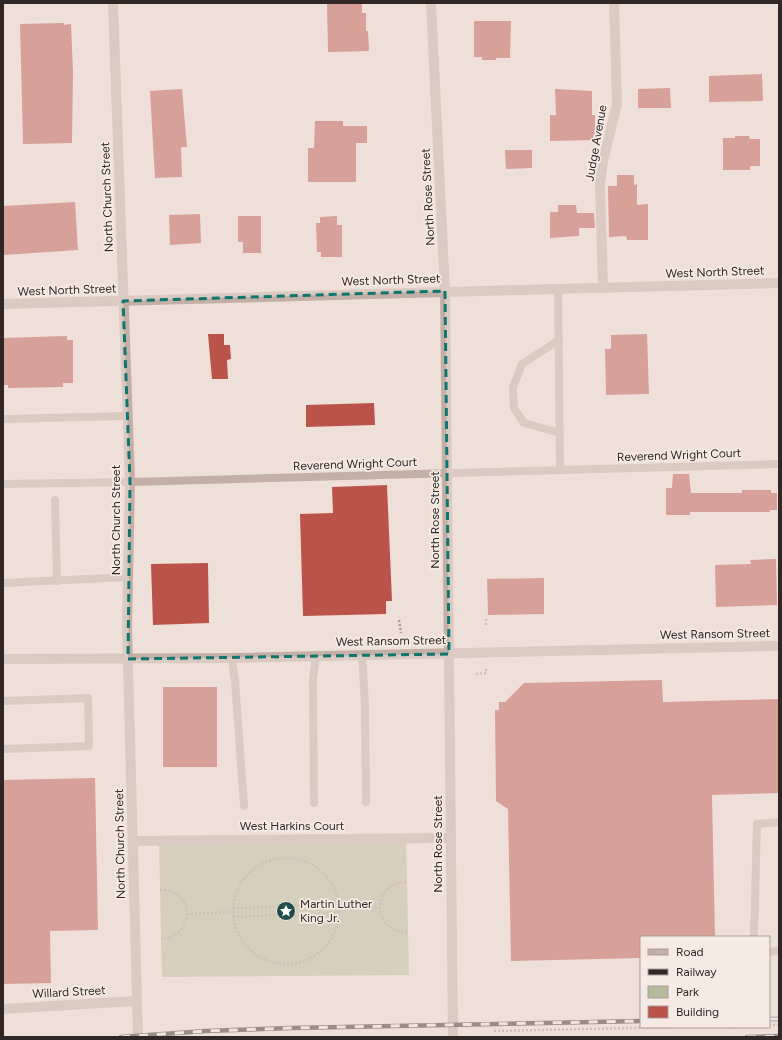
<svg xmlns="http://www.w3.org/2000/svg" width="782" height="1040" viewBox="0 0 782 1040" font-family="Figtree,sans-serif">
<rect width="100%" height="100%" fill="#eee0d8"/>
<polygon fill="#b5bb9a" points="406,838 409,975 162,977 159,840"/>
<g fill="#ba534a">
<polygon points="327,3 362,4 362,13 366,13 366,31 368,31 369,51 328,52"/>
<polygon points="474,21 511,21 510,58 496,58 496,60 482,60 482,57 474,57"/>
<polygon points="64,23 64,25 71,24 73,72 72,143 23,144 20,24"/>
<polygon points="762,74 763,101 709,102 709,76"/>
<polygon points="670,88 671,108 638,108 638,89"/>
<polygon points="182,89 187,147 181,147 182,177 155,178 150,91"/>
<polygon points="555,89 592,91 592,115 595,115 595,140 550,141 550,115 556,115"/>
<polygon points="315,121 343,121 343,126 367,126 367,143 356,143 356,182 308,182 308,148 314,148"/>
<polygon points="735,136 749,136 750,139 760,139 760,166 750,166 750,170 723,170 723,138 735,138"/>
<polygon points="505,150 532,150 532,168 506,169"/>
<polygon points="617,175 634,175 634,185 637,184 637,205 648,204 648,240 627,240 626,236 609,237 608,186 617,186"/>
<polygon points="75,202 78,250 3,255 3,206"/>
<polygon points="558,205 576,205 577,213 594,213 595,228 579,228 579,236 550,238 550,212 558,212"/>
<polygon points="200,214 201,243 170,245 169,215"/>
<polygon points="238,216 261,216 261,253 243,253 243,242 238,242"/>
<polygon points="337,216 337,225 342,225 342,257 321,257 321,252 317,252 316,223 320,223 320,217"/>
<polygon points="208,334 224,334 224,345 230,345 231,359 227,360 228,379 212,379"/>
<polygon points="647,334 649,394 606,395 605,349 611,349 611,335"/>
<polygon points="67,336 67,340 73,340 73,383 63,383 63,387 8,388 8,385 3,385 3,338"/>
<polygon points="374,403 375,425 306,427 306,405"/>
<polygon points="673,474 689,474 691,493 742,493 742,490 771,490 771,493 777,493 777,510 770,510 770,512 690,512 690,515 666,515 666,488 672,488"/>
<polygon points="387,485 392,601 386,601 386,614 303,616 300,514 333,513 332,487"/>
<polygon points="776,559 777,605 716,607 715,565 751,564 750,560"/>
<polygon points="208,563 209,623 153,625 151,564"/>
<polygon points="544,578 544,614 488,615 487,579"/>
<polygon points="662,680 663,702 779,699 779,793 712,795 715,937 641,937 641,958 511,961 508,809 496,801 495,710 499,710 499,702 505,702 524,683"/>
<rect x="163" y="687" width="54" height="80"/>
<polygon points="95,778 98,930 50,931 51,983 3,984 3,780"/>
</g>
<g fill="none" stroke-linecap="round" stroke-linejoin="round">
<g stroke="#b09990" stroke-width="2.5" stroke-dasharray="2 2" stroke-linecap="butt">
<polyline points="486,619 486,627"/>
<polyline points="399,620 401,633"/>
<polyline points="476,674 486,673 486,668"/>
<circle cx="286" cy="911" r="53"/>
<path d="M406,882c-35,0 -35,50 1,50"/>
<path d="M160,890c34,-2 37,47 1,49"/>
<circle cx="286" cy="911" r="9"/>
<polyline points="294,906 339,905"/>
<polyline points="233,908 277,907"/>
<polyline points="339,909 380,908"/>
<polyline points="187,914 232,912"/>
<polyline points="294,915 339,913"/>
<polyline points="233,917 277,915"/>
<polyline points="769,1025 779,1025"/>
<polyline points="731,1027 731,1030"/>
<polyline points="494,1031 677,1027"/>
</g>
<g stroke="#c4afa6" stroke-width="8">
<polyline points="558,289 560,470"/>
<polyline points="559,340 522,364 513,387 514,408 524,423 560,433"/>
<polyline points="3,419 127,416"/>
<polyline points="3,484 130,482 779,464"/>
<polyline points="55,500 57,581"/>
<polyline points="3,583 129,577"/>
<polyline points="362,655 365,705 366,802"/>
<polyline points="232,658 235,681 244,806"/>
<polyline points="3,701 88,698 89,746 3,749"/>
<polyline points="314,803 313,679 316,656"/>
<polyline points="754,937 757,824 779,822"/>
<polyline points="769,952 779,951"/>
</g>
<g stroke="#c4afa6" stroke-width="10">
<polyline points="113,3 130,482 127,628 138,1037"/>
<polyline points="431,3 445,291 453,1037"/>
<polyline points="603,288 600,184 603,161 617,104 614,3"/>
<polyline points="3,304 779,283"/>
<polyline points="3,659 232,658 779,646"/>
<polyline points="133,841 451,838"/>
<polyline points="3,1009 136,1001"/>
</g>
<defs>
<g id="rail">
<polyline points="769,1019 779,1019"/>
<polyline points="121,1037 206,1031 292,1028 641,1021"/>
<polyline points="747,1037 779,1036"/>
</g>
</defs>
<use href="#rail" stroke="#312826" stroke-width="4.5"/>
<use href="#rail" stroke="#f6ebe4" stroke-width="3" stroke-dasharray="9" stroke-linecap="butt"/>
</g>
<path d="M0 0H782V1040H0ZM445,291l4,363 -321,5 2,-177 -7,-181z" fill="#eee0d8" fill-opacity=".55" fill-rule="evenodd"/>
<path fill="none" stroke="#0f766e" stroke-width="3" stroke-dasharray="8 5" stroke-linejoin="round" d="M445,291l4,363 -321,5 2,-177 -7,-181z"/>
<defs>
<symbol id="sight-disc" viewBox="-11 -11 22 22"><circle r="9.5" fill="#204e4a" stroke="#f6ebe4"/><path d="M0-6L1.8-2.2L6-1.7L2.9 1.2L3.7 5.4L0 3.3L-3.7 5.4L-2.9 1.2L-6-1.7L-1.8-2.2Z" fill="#fff"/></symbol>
</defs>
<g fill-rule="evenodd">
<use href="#sight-disc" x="275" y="900" width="22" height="22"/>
</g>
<g text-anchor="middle" stroke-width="3.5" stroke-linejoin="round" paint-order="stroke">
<g font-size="12" fill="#312826" stroke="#f6ebe4">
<text transform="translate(596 143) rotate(-80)" y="4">Judge Avenue</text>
<text transform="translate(107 197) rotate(-92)" y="4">North Church Street</text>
<text transform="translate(428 197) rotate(-93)" y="4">North Rose Street</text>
<text transform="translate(715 272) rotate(-2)" y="4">West North Street</text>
<text transform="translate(391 280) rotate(-2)" y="4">West North Street</text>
<text transform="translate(67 290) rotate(-2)" y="4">West North Street</text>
<text transform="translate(679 455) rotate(-2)" y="4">Reverend Wright Court</text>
<text transform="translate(355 464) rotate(-2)" y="4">Reverend Wright Court</text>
<text transform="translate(116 520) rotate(-90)" y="4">North Church Street</text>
<text transform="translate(435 520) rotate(-90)" y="4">North Rose Street</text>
<text transform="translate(715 634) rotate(-1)" y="4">West Ransom Street</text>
<text transform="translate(391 641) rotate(-1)" y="4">West Ransom Street</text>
<text x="292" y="830">West Harkins Court</text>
<text transform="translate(120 844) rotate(-91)" y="4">North Church Street</text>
<text transform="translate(438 844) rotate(-90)" y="4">North Rose Street</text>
<text transform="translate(69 992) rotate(-3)" y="4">Willard Street</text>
</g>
<g font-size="12" fill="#312826" stroke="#f6ebe4" text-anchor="start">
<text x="300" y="908">Martin Luther<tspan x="300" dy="14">King Jr.</tspan></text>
</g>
</g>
<rect width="782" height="1040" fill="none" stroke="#312826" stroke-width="8"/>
<rect x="640" y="936" width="130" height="92" fill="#f6ebe4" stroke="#a79d98"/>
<rect x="648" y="949" width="20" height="6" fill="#c4afa6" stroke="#a79d98"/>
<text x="676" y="956" font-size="12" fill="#312826">Road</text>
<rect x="648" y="969" width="20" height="6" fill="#312826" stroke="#a79d98"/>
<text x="676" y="976" font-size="12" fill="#312826">Railway</text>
<rect x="648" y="986" width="20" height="12" fill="#b5bb9a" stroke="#a79d98"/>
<text x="676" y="996" font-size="12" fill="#312826">Park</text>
<rect x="648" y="1006" width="20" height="12" fill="#ba534a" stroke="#a79d98"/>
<text x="676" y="1016" font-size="12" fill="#312826">Building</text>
</svg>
